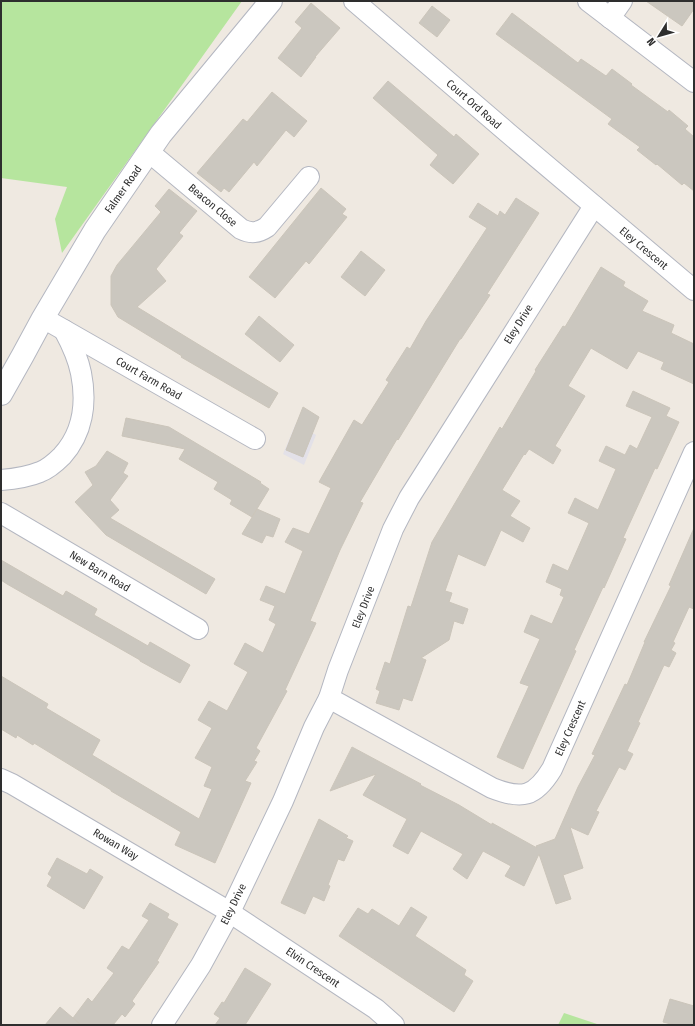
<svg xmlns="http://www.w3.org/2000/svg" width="695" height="1026" viewBox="0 0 695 1026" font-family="'Fira Sans Condensed',sans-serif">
<rect width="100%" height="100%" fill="#efe9e1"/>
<polygon fill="#e3e1e8" points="296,423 316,435 304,465 283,454"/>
<g fill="#b6e59e">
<polygon points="1,1 242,1 62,253 55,219 67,187 1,178"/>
<polygon points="564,1013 600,1025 558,1025"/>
</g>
<g fill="#cbc7bf" stroke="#cbc5ba">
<polygon points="646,1 694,1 694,9 682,26"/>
<polygon points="311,3 340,28 315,57 316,57 301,77 278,58 302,28 295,22"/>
<polygon points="432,6 450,20 437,37 419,23"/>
<polygon points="512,13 578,63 581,59 606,76 612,69 632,84 631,85 668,112 669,110 688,126 685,129 694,137 694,191 684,183 682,185 657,164 656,165 637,150 640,147 608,124 612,119 496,34"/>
<polygon points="388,81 454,137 456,134 479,154 453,184 430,165 438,155 373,98"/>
<polygon points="272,92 307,121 294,137 286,130 257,166 254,162 229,192 224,188 221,192 197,173 243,119 247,122"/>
<polygon points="321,188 346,209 342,214 347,217 309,264 306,261 275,298 249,277"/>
<polygon points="169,189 197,211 179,233 183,236 156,269 166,281 137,307 278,393 269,408 181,357 182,356 118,317 111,305 111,276 117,265 161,212 155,206"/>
<polygon points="516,198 539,213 487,294 490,295 461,339 460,339 398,440 397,439 360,502 363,503 340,550 310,621 316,623 285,690 287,691 256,748 260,751 254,761 257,762 245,781 251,783 215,863 175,845 181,832 111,791 111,790 34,743 33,745 17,735 16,738 1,729 1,676 48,704 46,708 100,740 92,755 199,819 212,789 204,786 212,767 195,758 212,728 198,720 209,701 227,711 248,672 234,664 245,643 263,653 276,624 269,620 275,606 260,600 266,586 285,594 303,551 285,542 293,528 309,534 331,488 319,482 354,420 362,425 389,382 386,380 407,347 410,349 426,321 487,228 469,217 478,203 498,216 500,211 505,215"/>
<polygon points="361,251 385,270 365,296 341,277"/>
<polygon points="601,267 625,282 623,286 648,301 642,311 674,325 671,333 694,344 694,384 661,369 664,362 638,351 627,369 591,348 568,386 585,396 555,446 561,450 553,464 529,449 525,455 524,454 502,490 520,501 510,516 530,528 523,542 501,530 485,566 458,554 445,591 452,593 449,602 468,609 463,624 454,621 449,640 421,658 426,660 412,701 403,698 399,710 376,703 380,691 376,689 385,662 390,664 408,606 411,607 432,542 500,427 502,429 536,371 535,370 563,326 565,327"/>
<polygon points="259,316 294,345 280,362 245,334"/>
<polygon points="633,391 670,408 666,416 679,422 657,469 655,468 623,538 626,539 604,588 603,587 574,650 576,651 523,769 497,757 529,686 520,683 540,639 524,632 531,615 552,624 564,597 560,595 562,589 546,582 553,564 568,571 589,523 568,513 575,498 598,510 616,469 599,461 606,446 625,455 630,445 637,449 652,417 626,406"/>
<polygon points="303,407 319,417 303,457 286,450"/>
<polygon points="126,418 169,427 261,482 260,483 269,489 252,517 230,504 232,500 214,489 218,482 179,459 185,449 122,436"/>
<polygon points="107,451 128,463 123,473 128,476 110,500 119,510 110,518 215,579 206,594 106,535 75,502 93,485 85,472 96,466"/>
<polygon points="257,509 280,519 273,537 266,535 262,543 242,534"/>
<polygon points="694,528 694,609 689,607 673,642 675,643 671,650 676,653 669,667 664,665 638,722 640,723 627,751 633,754 625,770 619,767 596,811 599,812 588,835 570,827 583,868 563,875 571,899 556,904 539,854 524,886 505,876 511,866 483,851 467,879 453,869 463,854 421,831 408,854 393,846 407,819 363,795 376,774 330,791 352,747 421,784 420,785 459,805 492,825 492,823 537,848 536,846 555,839 578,787 595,755 592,754 625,684 627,685 645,642 644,642 671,586 669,585"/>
<polygon points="1,560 63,596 66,591 97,609 94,615 148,646 150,642 190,665 180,683 140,661 140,660 7,584 1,580"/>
<polygon points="319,819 348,836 346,838 353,841 344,861 338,859 328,885 330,886 324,901 313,896 305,914 281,903"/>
<polygon points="57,858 87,874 90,869 103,877 84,909 47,886 52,877 48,874"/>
<polygon points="150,903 169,914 167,918 178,924 157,961 159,962 132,1001 135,1004 125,1017 122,1014 113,1025 81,1025 73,1018 81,1025 45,1025 60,1007 73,1018 88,998 92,1002 114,973 107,968 122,946 129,950 149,920 142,916"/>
<polygon points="411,907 427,917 415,936 466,970 464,975 473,981 454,1012 339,936 358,908 368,914 372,909 399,926"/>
<polygon points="245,968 271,984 245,1025 215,1025 220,1018 214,1014 222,1002 224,1003"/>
<polygon points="670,999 694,1006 694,1025 675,1025 663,1022"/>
</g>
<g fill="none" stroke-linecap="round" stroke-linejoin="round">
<defs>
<g id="minor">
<polyline points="354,1 508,133 694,290"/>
<polyline points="588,1 694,82"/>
<polyline points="610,18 622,1"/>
<path d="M149,152l92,77c10,5 17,4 26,-2l42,-50"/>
<polyline points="43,318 255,439"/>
<path d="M1,480c13,-1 27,-3 39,-8 8,-3 16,-10 22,-16 21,-23 25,-53 19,-83 -3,-15 -10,-30 -17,-43"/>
<polyline points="1,513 198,629"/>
<path d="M329,698l163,90c30,12 43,9 60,-19l142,-317"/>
<polyline points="1,779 12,784 223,908 376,1009 394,1025"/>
<polyline points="162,1025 201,965 230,912 283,801 314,727 329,698 338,670 393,529 409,498 594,206"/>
</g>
<polyline id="secondary" points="1,394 23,355 43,318 95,230 161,134 271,1"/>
</defs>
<use href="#minor" stroke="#b4b7c1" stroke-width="22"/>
<use href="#secondary" stroke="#b4b7c1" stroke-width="24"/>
<use href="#minor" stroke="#fff" stroke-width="20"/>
<use href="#secondary" stroke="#fff" stroke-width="22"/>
</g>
<g text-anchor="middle" stroke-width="3" stroke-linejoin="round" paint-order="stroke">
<g font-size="11" fill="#2e2e2e" stroke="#fff">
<text transform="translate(474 104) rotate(41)" y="4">Court Ord Road</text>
<text transform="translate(123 189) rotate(-55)" y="4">Falmer Road</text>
<text transform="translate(213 205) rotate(40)" y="4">Beacon Close</text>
<text transform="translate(644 248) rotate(40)" y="4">Eley Crescent</text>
<text transform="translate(518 324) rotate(-58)" y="4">Eley Drive</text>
<text transform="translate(149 378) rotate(30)" y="4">Court Farm Road</text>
<text transform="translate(100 571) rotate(31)" y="4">New Barn Road</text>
<text transform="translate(363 607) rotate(-69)" y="4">Eley Drive</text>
<text transform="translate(570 728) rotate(-66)" y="4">Eley Crescent</text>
<text transform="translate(116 844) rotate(31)" y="4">Rowan Way</text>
<text transform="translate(233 904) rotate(-64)" y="4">Eley Drive</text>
<text transform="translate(313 967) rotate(34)" y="4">Elvin Crescent</text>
</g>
</g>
<rect width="695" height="1026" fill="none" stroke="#2e2e2e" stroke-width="4"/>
<g transform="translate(659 36) rotate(233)" stroke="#ffffff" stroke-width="3" paint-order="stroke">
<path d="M0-3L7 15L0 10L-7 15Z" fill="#2e2e2e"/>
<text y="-6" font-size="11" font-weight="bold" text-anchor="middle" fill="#2e2e2e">N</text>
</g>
</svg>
